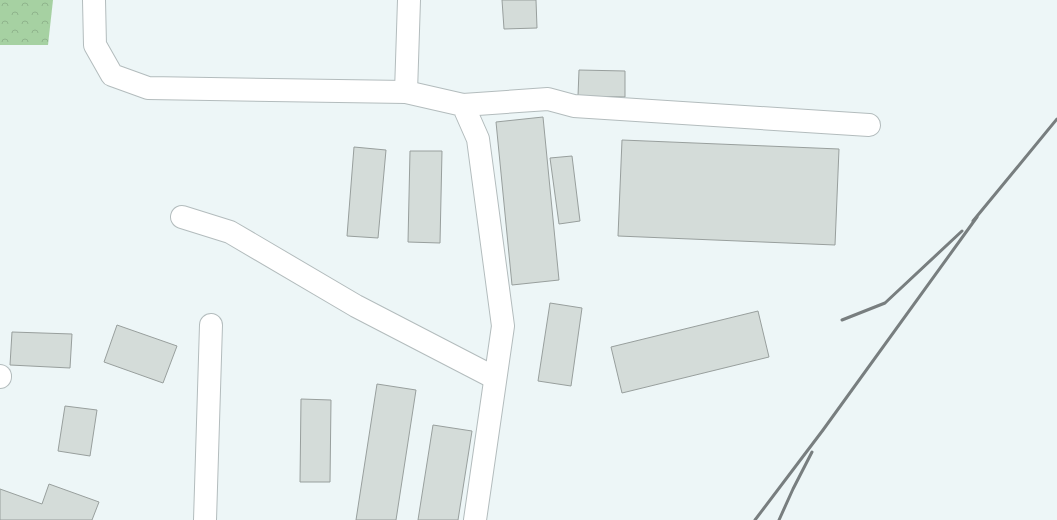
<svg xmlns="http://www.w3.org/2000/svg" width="1057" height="520" viewBox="0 0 1057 520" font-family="'Roboto Condensed',sans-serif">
<defs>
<pattern id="forest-crowns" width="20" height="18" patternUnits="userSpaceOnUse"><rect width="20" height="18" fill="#a6d1a2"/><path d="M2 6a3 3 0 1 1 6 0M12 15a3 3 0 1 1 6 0" fill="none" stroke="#8fb48c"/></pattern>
</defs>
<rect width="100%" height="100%" fill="#edf6f7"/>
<polygon fill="url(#forest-crowns)" points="0,0 53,0 48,45 0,45"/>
<g fill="#d4dcd9" stroke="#989f9d">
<polygon points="502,0 536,0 537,28 504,29"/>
<polygon points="579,70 625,71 625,97 578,96"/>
<polygon points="543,117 559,280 512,285 496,122"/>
<polygon points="622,140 839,149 835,245 618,236"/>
<polygon points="354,147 386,150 378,238 347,236"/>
<polygon points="410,151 442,151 440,243 408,242"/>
<polygon points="572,156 580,221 559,224 550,158"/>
<polygon points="550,303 582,308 571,386 538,381"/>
<polygon points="758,311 769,357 622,393 611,347"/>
<polygon points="117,325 177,346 163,383 104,362"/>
<polygon points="12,332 72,334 70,368 10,365"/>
<polygon points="377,384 416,390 396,520 356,520"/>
<polygon points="301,399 331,400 330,482 300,482"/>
<polygon points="65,406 97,410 90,456 58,451"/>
<polygon points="433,425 472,431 458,520 418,520"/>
<polygon points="49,484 99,502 92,520 0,520 0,489 42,504"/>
</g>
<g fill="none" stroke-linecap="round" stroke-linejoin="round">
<defs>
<g id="minor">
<polyline points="94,0 95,45 112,75 148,88 406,92 463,105 478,139 503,326 475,520"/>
<polyline points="406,92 409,0"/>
<polyline points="463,105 548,99 574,106 869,125"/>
<polyline points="182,217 230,232 356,306 495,378"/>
<polyline points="0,377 0,376"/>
<polyline points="205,520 211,325"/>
</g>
</defs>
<use href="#minor" stroke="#b3bcbd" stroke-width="24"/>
<use href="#minor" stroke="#fff" stroke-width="22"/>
<g stroke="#787e7f" stroke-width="3">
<polyline points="973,221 1057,119"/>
<polyline points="842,320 885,303 962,231"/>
<polyline points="755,520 823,430 977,217"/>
<polyline points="779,520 793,489 812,452"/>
</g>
</g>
</svg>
